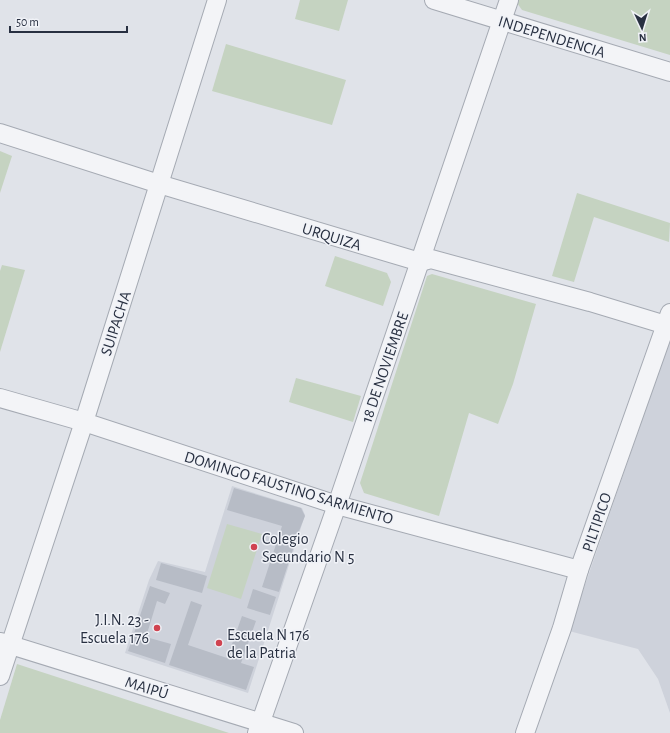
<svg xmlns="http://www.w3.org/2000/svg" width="670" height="733" viewBox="0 0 670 733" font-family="'Alegreya Sans',sans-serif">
<rect width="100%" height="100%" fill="#e0e3e9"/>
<g fill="#ced2db">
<polygon points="670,340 670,713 658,679 638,649 569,631"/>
<polygon points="232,486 302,508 305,515 248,693 125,653 149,580 158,561 205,572"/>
</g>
<g fill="#c5d3c1">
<polygon points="300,0 348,0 339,31 295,19"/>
<polygon points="518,0 670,0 670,55 522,10 517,3"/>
<polygon points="226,44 346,80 332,125 212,91"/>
<polygon points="0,151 12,156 0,193"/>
<polygon points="577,193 670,223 669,242 594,217 574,282 552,276"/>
<polygon points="335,256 387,273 391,282 383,306 325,286"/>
<polygon points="2,265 25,270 0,352 0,271"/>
<polygon points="432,274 536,304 513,384 498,424 469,413 439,516 364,493 360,483 427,276"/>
<polygon points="296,378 361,396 353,422 289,402"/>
<polygon points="227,524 262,534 241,599 207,588"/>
<polygon points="17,664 229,733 0,733 0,720"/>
</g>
<g fill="#b7bcc6">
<polygon points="234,488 301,508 305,516 299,531 279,592 262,587 282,526 227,510"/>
<polygon points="161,563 207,576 202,593 156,580"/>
<polygon points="150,586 170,593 165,604 157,601 146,637 171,644 165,663 128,651"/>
<polygon points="253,589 276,597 270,615 247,608"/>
<polygon points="191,601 202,605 188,645 227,658 242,616 256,621 241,663 254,667 246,690 169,665"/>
</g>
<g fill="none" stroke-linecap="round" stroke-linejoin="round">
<defs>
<g id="street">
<polyline points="434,0 670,72"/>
<polyline points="0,133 159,184 420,262 431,259 590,302 666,325"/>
<polyline points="0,398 84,422 337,505 579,570"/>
<polyline points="1,642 294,733"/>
<polyline points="0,676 84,422 217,0"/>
<polyline points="257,733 337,505 509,0"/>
<polyline points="525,733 562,628 579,570 670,313"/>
</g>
</defs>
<use href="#street" stroke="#a5aab3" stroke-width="20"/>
<use href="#street" stroke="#f3f4f7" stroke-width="18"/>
</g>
<g fill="#d04350" stroke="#f0f2f7" stroke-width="1.5">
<circle cx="254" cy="547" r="4"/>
<circle cx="157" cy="628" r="4"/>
<circle cx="219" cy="643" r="4"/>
</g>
<g text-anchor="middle" stroke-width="3" stroke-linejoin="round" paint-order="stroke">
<g font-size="16" fill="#283041" stroke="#f0f2f7">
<text transform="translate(552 36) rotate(17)" y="6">INDEPENDENCIA</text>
<text transform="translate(332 236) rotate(17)" y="6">URQUIZA</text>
<text transform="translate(115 323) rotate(-72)" y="6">SUIPACHA</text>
<text transform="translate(384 367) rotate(-71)" y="6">18 DE NOVIEMBRE</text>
<text transform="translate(289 487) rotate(17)" y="6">DOMINGO FAUSTINO SARMIENTO</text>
<text transform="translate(596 522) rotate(-71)" y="6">PILTIPICO</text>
<text transform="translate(147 687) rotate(17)" y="6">MAIPÚ</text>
</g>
<g font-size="16" fill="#283041" stroke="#f0f2f7" text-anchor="start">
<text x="262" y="544">Colegio<tspan x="262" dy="18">Secundario N 5</tspan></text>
<text x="149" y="625" text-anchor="end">J.I.N. 23 -<tspan x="149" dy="18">Escuela 176</tspan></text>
<text x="227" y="640">Escuela N 176<tspan x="227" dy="18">de la Patria</tspan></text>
</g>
</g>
<g transform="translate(642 28) rotate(176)" stroke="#f0f2f7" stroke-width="3" paint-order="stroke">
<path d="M0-3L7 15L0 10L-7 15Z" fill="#283041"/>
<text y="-6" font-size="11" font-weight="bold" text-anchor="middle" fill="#283041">N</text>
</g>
<path d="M10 26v6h117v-6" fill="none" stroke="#283041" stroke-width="2"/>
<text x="16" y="26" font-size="12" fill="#283041" stroke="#f0f2f7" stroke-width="3" paint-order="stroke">50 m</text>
</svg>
